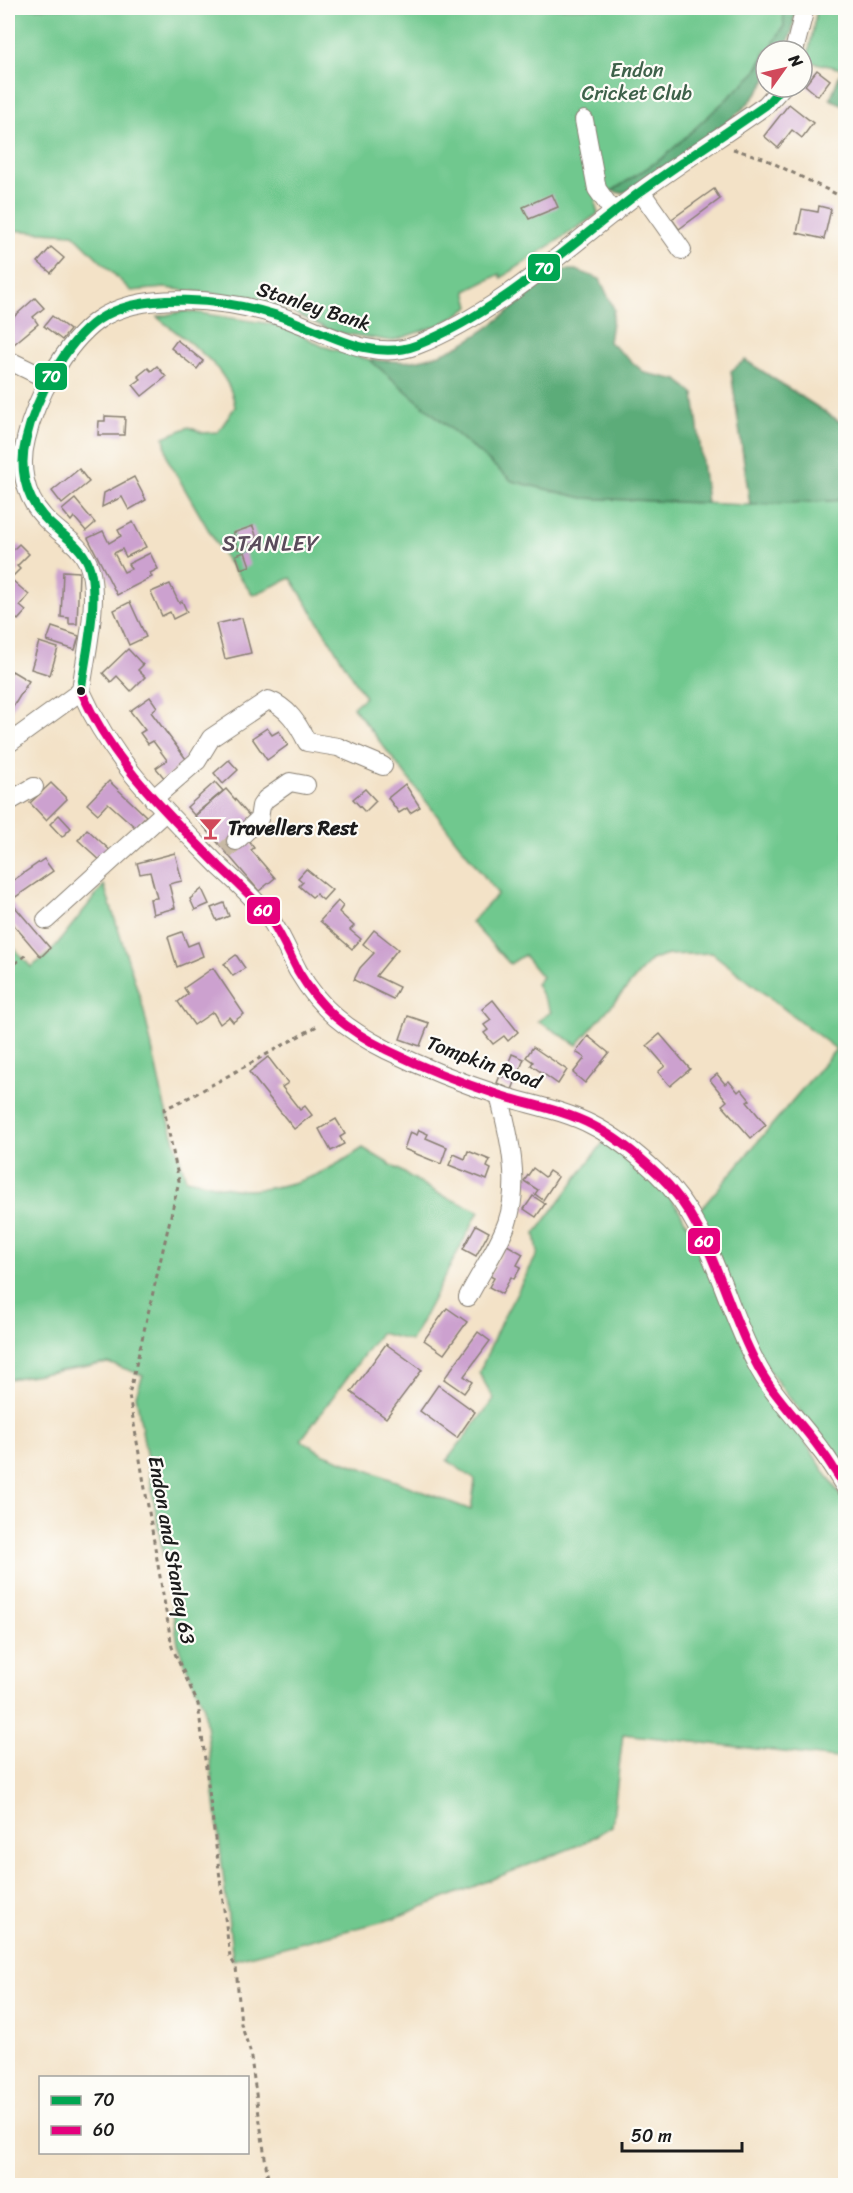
<svg xmlns="http://www.w3.org/2000/svg" width="853" height="2193" viewBox="0 0 853 2193" font-family="Sriracha,sans-serif">
<rect width="100%" height="100%" fill="#fdfcf7"/>
<filter id="ink" filterUnits="userSpaceOnUse"><feTurbulence type="fractalNoise" baseFrequency=".0167" numOctaves="2"/><feDisplacementMap in="SourceGraphic" scale="12" xChannelSelector="R" yChannelSelector="G"/><feConvolveMatrix kernelMatrix="1 2 1 2 8 2 1 2 1" color-interpolation-filters="sRGB"/></filter>
<filter id="wash" filterUnits="userSpaceOnUse"><feTurbulence type="fractalNoise" baseFrequency=".008" numOctaves="4" result="noise"/><feDisplacementMap in="SourceGraphic" scale="24" xChannelSelector="R" yChannelSelector="G"/><feGaussianBlur stdDeviation="1.35" result="paint"/><feColorMatrix in="noise" values="0 0 0 0 0 0 0 0 0 0 0 0 0 0 0 0 0 1.4 0 .05"/><feComposite in="paint" operator="in"/></filter>
<g filter="url(#wash)">
<rect width="100%" height="100%" fill="#f3e2c7"/>
<g fill="#70c88e" stroke="#467255" stroke-width="1.5">
<polygon points="8,8 783,8 784,26 769,51 766,51 755,73 664,157 595,202 598,214 501,278 500,274 466,291 470,307 442,324 392,341 334,332 290,311 234,296 165,288 131,291 73,234 8,230"/>
<polygon points="817,8 845,8 845,61 842,69 807,61"/>
<path d="M185,311l100,15 37,20 48,14 142,121 71,17 163,7 99,-5v969c-25,-38 -59,-70 -83,-110 -28,-46 -39,-100 -62,-149l136,-161 -124,-96 -43,2 -18,5 -74,85 -39,-24 13,-9 -15,-28 6,-7 -18,-22 -14,9 -39,-42 27,-28 -145,-187 12,-10 -74,-119 -38,17 -30,-40 -55,-95 -4,-23 25,-10 14,6 15,-1 17,-25c-5,-41 -48,-65 -78,-90z"/>
<path d="M104,885l39,122 22,101 21,71c20,3 44,12 64,11 47,-3 75,-17 113,-42l76,46 40,17 -68,130 -31,-8 -79,107 21,13 149,57 4,-30 -28,-20 47,-61 -15,-26 22,-51 37,-69 -3,-19 70,-94 44,32 29,36 124,229 43,66v256l-222,-25 -11,92 -28,17 -192,76 -159,41 -29,-253 -25,-58 -43,-254 7,-20 -35,-12 -100,16v-438l23,26 19,-14z"/>
</g>
<g fill="#5cac79" stroke="#3c644a" stroke-width="1.5">
<polygon points="783,8 796,8 792,33 784,51 769,51 784,26"/>
<path d="M766,55c0,7 2,18 0,24 -9,28 -112,104 -141,113 -4,2 -9,0 -13,-1l52,-34 91,-84z"/>
<polygon points="845,61 845,106 830,99"/>
<path d="M557,270h19l24,9 14,30 -5,33 36,31 33,7 16,14 13,109 -124,-5 -71,-17 -142,-121c14,0 29,3 42,1 54,-6 106,-57 145,-91z"/>
<polygon points="745,360 845,425 845,500 750,505 731,371"/>
</g>
<g id="blocks">
<g fill="#cca1cf">
<polygon points="817,70 830,80 818,96 805,85"/>
<polygon points="789,104 813,123 802,138 792,130 778,148 764,136"/>
<polygon points="714,189 720,199 679,229 672,219"/>
<polygon points="552,194 558,207 529,219 523,207"/>
<polygon points="819,206 831,209 824,239 797,233 802,209 818,212"/>
<polygon points="51,247 64,258 51,273 38,262"/>
<polygon points="35,298 44,308 33,317 38,324 14,344 8,336 8,322"/>
<polygon points="52,316 70,330 62,340 44,326"/>
<polygon points="177,340 203,361 197,369 171,348"/>
<polygon points="157,366 166,377 142,396 133,385 141,379 138,376 148,368 151,371"/>
<polygon points="105,416 125,417 124,435 98,435 99,421 105,421"/>
<polygon points="79,469 89,482 62,504 52,491"/>
<polygon points="134,477 146,500 129,510 122,497 102,507 104,493"/>
<polygon points="75,499 95,523 86,531 74,517 71,521 62,510"/>
<polygon points="133,522 146,547 126,557 122,549 114,553 124,572 131,569 128,564 150,553 158,569 150,573 152,577 117,595 88,538 103,531 109,543 121,536 118,530"/>
<polygon points="253,526 258,542 238,549 233,533"/>
<polygon points="19,544 29,554 17,566 20,569 9,580 8,547 12,551"/>
<polygon points="245,552 250,566 241,569 236,555"/>
<polygon points="63,571 79,572 77,624 69,624 69,618 61,617"/>
<polygon points="12,580 29,595 20,606 26,611 18,620 8,611 8,586"/>
<polygon points="170,584 179,603 182,601 187,612 173,619 170,612 162,616 151,592"/>
<polygon points="130,602 146,637 129,645 114,610"/>
<polygon points="242,618 251,653 225,659 216,624"/>
<polygon points="52,627 79,636 75,650 47,641"/>
<polygon points="39,642 58,648 50,675 31,669"/>
<polygon points="128,649 143,665 138,670 145,677 131,691 117,676 111,682 103,673"/>
<polygon points="12,671 29,681 10,712 8,710 8,679"/>
<polygon points="150,697 157,707 151,712 186,759 165,779 156,768 167,760 153,741 148,744 140,733 145,730 130,711"/>
<polygon points="267,728 272,735 279,731 288,745 267,760 252,738"/>
<polygon points="229,760 238,770 223,784 214,773"/>
<polygon points="109,781 146,816 135,827 108,803 98,814 87,804"/>
<polygon points="215,782 223,791 194,815 187,807"/>
<polygon points="51,783 67,799 46,820 30,803"/>
<polygon points="405,784 420,807 410,813 407,808 399,813 388,798"/>
<polygon points="226,789 252,819 248,840 254,848 251,850 275,878 259,891 195,816"/>
<polygon points="365,789 376,801 365,812 353,799"/>
<polygon points="59,815 71,828 62,837 50,824"/>
<polygon points="87,829 113,853 103,863 78,840"/>
<polygon points="175,853 182,881 169,884 175,908 153,914 150,899 157,898 150,872 140,874 137,863"/>
<polygon points="44,859 53,871 10,901 50,948 41,957 8,918 8,884"/>
<polygon points="306,869 332,890 323,900 316,894 312,897 299,886 303,882 298,878"/>
<polygon points="202,889 209,904 195,910 190,899"/>
<polygon points="338,901 343,906 339,912 354,926 350,930 361,939 352,949 320,921"/>
<polygon points="224,903 229,916 217,921 211,908"/>
<polygon points="374,930 398,949 376,976 399,987 393,999 354,980 360,968 374,953 363,944"/>
<polygon points="182,932 188,946 198,942 203,956 177,967 168,937"/>
<polygon points="236,955 245,968 233,976 224,964"/>
<polygon points="213,968 244,1014 233,1022 229,1017 220,1024 213,1012 194,1025 178,1002 188,994 184,988"/>
<polygon points="493,1000 518,1032 508,1041 504,1036 493,1044 484,1033 488,1030 484,1025 491,1020 482,1009"/>
<polygon points="408,1016 429,1023 420,1046 400,1039"/>
<polygon points="660,1034 690,1069 670,1086 658,1072 665,1066 647,1045"/>
<polygon points="588,1036 609,1053 585,1083 573,1073 585,1058 576,1052"/>
<polygon points="533,1047 567,1070 558,1084 531,1065 533,1062 526,1057"/>
<polygon points="512,1054 524,1059 512,1090 497,1083 500,1076 503,1077"/>
<polygon points="268,1057 288,1083 282,1087 300,1110 305,1106 312,1115 294,1129 249,1072"/>
<polygon points="717,1074 725,1084 729,1081 738,1092 741,1089 750,1100 747,1102 766,1125 751,1138 722,1105 727,1101 710,1080"/>
<polygon points="336,1119 345,1134 340,1137 344,1144 331,1151 319,1129"/>
<polygon points="419,1130 428,1134 426,1138 447,1147 441,1164 404,1149 410,1132 417,1135"/>
<polygon points="468,1151 490,1160 487,1167 491,1169 487,1180 449,1165 454,1154 465,1159"/>
<polygon points="533,1168 545,1177 549,1171 558,1177 543,1200 535,1194 538,1190 524,1181"/>
<polygon points="533,1196 545,1204 536,1217 524,1209"/>
<polygon points="476,1225 489,1232 476,1256 463,1249"/>
<polygon points="507,1245 523,1254 517,1265 521,1267 514,1279 511,1277 502,1294 489,1287 494,1278 490,1276"/>
<polygon points="447,1308 467,1322 444,1354 424,1340"/>
<polygon points="478,1332 490,1341 464,1376 472,1382 464,1393 444,1379"/>
<polygon points="386,1344 422,1370 386,1418 351,1392"/>
<polygon points="438,1385 475,1412 457,1438 420,1411"/>
</g>
</g>
</g>
<g filter="url(#ink)">
<use href="#blocks" fill-opacity="0" stroke="#887f72" stroke-width="1.5"/>
<g fill="none" stroke-linecap="round" stroke-linejoin="round">
<polyline stroke="#c8baa5" stroke-width="18" stroke-dasharray="18 9" stroke-linecap="butt" points="225,851 236,841"/>
<defs>
<g id="minor">
<polyline points="794,51 805,8"/>
<polyline points="584,120 597,189 614,213"/>
<polyline points="641,192 682,250"/>
<polyline points="8,360 49,380"/>
<path d="M81,691c4,-35 20,-96 7,-128 -9,-21 -31,-30 -45,-47 -19,-21 -24,-50 -17,-77 9,-39 38,-95 72,-119 44,-31 130,-20 178,-5 44,13 93,49 141,30 85,-34 151,-99 223,-153 41,-30 85,-58 126,-87l16,-18"/>
<path d="M81,691c32,72 83,119 138,175 15,14 32,29 45,45 15,18 23,39 34,60 23,39 49,59 89,79 35,17 75,33 112,45 32,10 64,15 93,30 24,12 46,30 65,48 54,51 65,125 98,188 16,33 44,59 65,88 10,12 17,26 26,39"/>
<polyline points="8,744 81,691"/>
<path d="M153,799l44,-38 14,-23 57,-38c20,7 30,24 39,42l31,5 45,19"/>
<polyline points="8,802 34,787"/>
<polyline points="236,841 259,819 261,806 266,799 290,782 306,785"/>
<polyline points="46,920 165,812"/>
<path d="M468,1297c12,-24 30,-49 39,-74 14,-41 2,-88 -8,-128"/>
</g>
</defs>
<use href="#minor" stroke="#887f72" stroke-width="20"/>
<g stroke="#887f72" stroke-width="3" stroke-dasharray="4.5 4.5" stroke-linecap="butt">
<polyline points="733,149 763,158 846,199"/>
<polyline points="8,969 26,955"/>
<polyline points="269,2186 250,2051 241,2024 236,1967 230,1957 198,1704 172,1647 129,1395 179,1181 164,1109 192,1096 319,1025"/>
</g>
<use href="#minor" stroke="#fff" stroke-width="18"/>
<defs>
<path id="bus-1" d="M81,691c4,-35 20,-96 7,-128 -9,-21 -31,-30 -45,-47 -19,-21 -24,-50 -17,-77 9,-39 38,-95 72,-119 44,-31 130,-20 178,-5 44,13 93,49 141,30 85,-34 151,-99 223,-153 41,-30 85,-58 126,-87l16,-18"/>
<path id="bus-2" d="M81,691c32,72 83,119 138,175 15,14 32,29 45,45 15,18 23,39 34,60 23,39 49,59 89,79 35,17 75,33 112,45 32,10 64,15 93,30 24,12 46,30 65,48 54,51 65,125 98,188 16,33 44,59 65,88 10,12 17,26 26,39"/>
</defs>
<use href="#bus-1" stroke="#fdfcf7" stroke-width="14"/>
<use href="#bus-2" stroke="#fdfcf7" stroke-width="14"/>
<use href="#bus-1" stroke="#00a651" stroke-width="9"/>
<use href="#bus-2" stroke="#e5007d" stroke-width="9"/>
</g>
</g>
<defs>
<symbol id="bar-bare" viewBox="-9 -9 18 18"><path d="M-6-5H6L.8 .8V4.5H3.5V6h-7V4.5H-.8V.8Z" fill="#d1495b" stroke="#fdfcf7" stroke-width="2.5" paint-order="stroke"/></symbol>
</defs>
<g fill-rule="evenodd">
<use href="#bar-bare" x="194" y="812" width="33" height="33"/>
</g>
<circle fill="#1c1c1c" stroke="#fdfcf7" stroke-width="2" cx="81" cy="691" r="5"/>
<g text-anchor="middle" stroke-width="4.5" stroke-linejoin="round" paint-order="stroke">
<g font-size="20" fill="#3e614a" stroke="#fdfcf7">
<text x="637" y="77">Endon<tspan x="637" dy="23">Cricket Club</tspan></text>
</g>
<g font-size="20" fill="#1c1c1c" stroke="#fdfcf7">
<text transform="translate(314 306) rotate(18)" y="7">Stanley Bank</text>
<text transform="translate(484 1062) rotate(20)" y="7">Tompkin Road</text>
<text transform="translate(172 1550) rotate(80)" y="7">Endon and Stanley 63</text>
</g>
<g font-size="20" font-weight="bold" fill="#1c1c1c" stroke="#fdfcf7" text-anchor="start">
<text x="228" y="835">Travellers Rest</text>
</g>
<g font-size="22" letter-spacing="1.5" fill="#5a4b5b" stroke="#fdfcf7">
<text x="271" y="551">STANLEY</text>
</g>
</g>
<g stroke="#fdfcf7" stroke-width="2">
<rect x="527" y="253" width="34" height="29" rx="6" fill="#00a651"/>
<rect x="34" y="362" width="34" height="29" rx="6" fill="#00a651"/>
<rect x="246" y="896" width="35" height="29" rx="6" fill="#e5007d"/>
<rect x="687" y="1227" width="34" height="28" rx="6" fill="#e5007d"/>
</g>
<g font-size="16" text-anchor="middle" font-weight="bold" fill="#fff">
<text x="544" y="274">70</text>
<text x="51" y="382">70</text>
<text x="263" y="916">60</text>
<text x="704" y="1247">60</text>
</g>
<rect width="853" height="2193" fill="none" stroke="#fdfcf7" stroke-width="30"/>
<rect x="39" y="2076" width="210" height="78" fill="#fdfcf7" stroke="#a3a29f" stroke-width="1.5"/>
<rect x="51" y="2096" width="30" height="9" fill="#00a651" stroke="#a3a29f" stroke-width="1.5"/>
<text x="93" y="2106" font-size="18" fill="#1c1c1c">70</text>
<rect x="51" y="2126" width="30" height="9" fill="#e5007d" stroke="#a3a29f" stroke-width="1.5"/>
<text x="93" y="2136" font-size="18" fill="#1c1c1c">60</text>
<g transform="translate(784 69) rotate(56)"><circle r="28" fill="#fdfcf7" stroke="#a3a29f" stroke-width="1.5"/>
<path d="M0-4.5L10 22L0 15L-10 22Z" fill="#d1495b"/>
<text y="-9" font-size="16" font-weight="bold" text-anchor="middle" fill="#1c1c1c">N</text>
</g>
<path d="M622 2142v9h120v-9" fill="none" stroke="#1c1c1c" stroke-width="3"/>
<text x="631" y="2142" font-size="18" fill="#1c1c1c" stroke="#fdfcf7" stroke-width="4.5" paint-order="stroke">50 m</text>
</svg>
